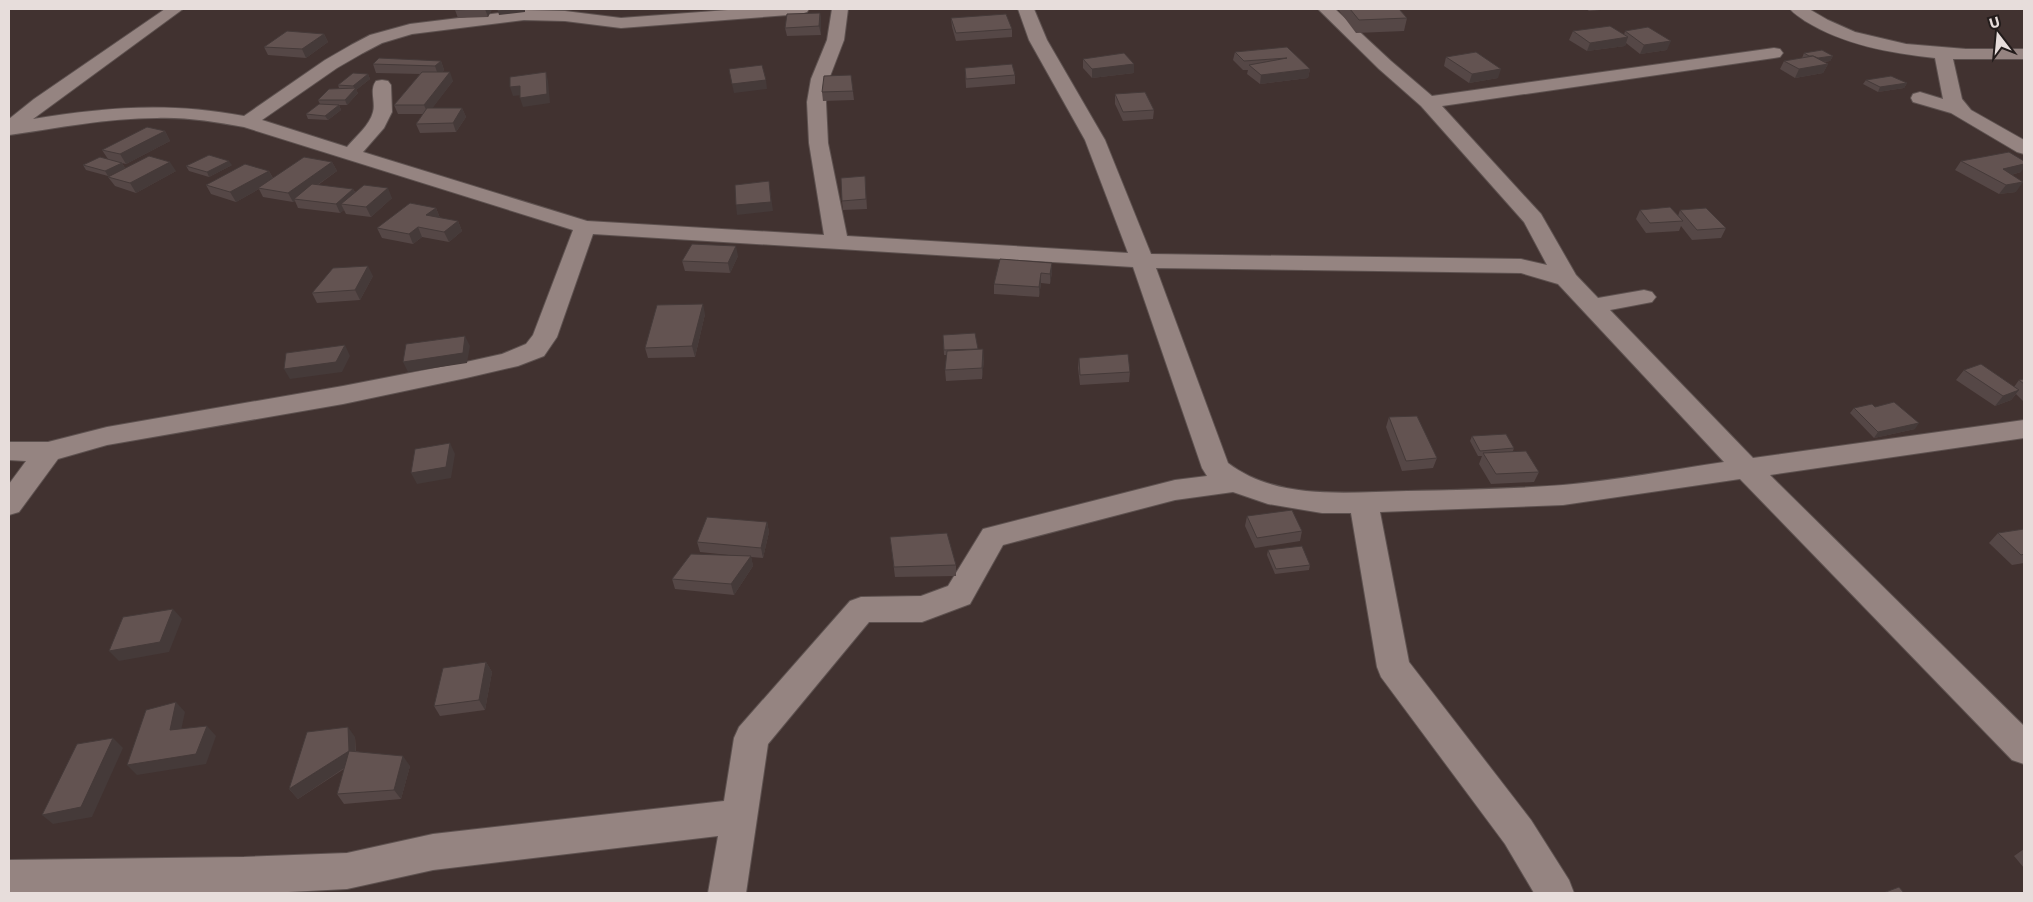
<svg xmlns="http://www.w3.org/2000/svg" width="2033" height="902" viewBox="0 0 2033 902" font-family="Commissioner,sans-serif">
<rect width="100%" height="100%" fill="#413230"/>
<g fill="none" stroke-linecap="round" stroke-linejoin="round">
<defs>
<g id="minor">
<path d="M165,9h18l-150,110c74,-12 136,-17 211,-3l81,-56 26,-15 19,-10 40,-11 114,-14 41,1 56,7 120,-9h68l-2,3 -6,2 -180,14 -56,-7 -41,-1 -112,14 -30,9 -19,10 -26,15 -75,52 85,27c8,-10 23,-22 26,-35 3,-10 -4,-22 3,-31l6,-1 6,1 3,4 1,27 -8,16 -21,24 224,69 237,14 -15,-92 -2,-41 4,-23 16,-39 5,-31h16l-4,31 -15,39 -3,23 2,41 19,93 281,17 -43,-113 -56,-100 -11,-31h16l13,31 58,100 46,114 370,5 26,6 -23,-43 -103,-116 -42,-37 -61,-60h17l56,52 41,35 342,-48 6,1 3,4 -3,4 -6,1 -332,48 99,108 35,61 22,23 46,-8 8,2 4,5 -4,5 -42,8 143,148 271,-38v18l-254,37 254,251v38l-12,-4 -272,-281 -177,26 -183,7 29,150 122,158 38,60 5,13h-40l-29,-49 -124,-167 -4,-10 -26,-154h-29l-54,-9 -35,-12 -58,8 -172,45 -33,59 -48,18h-53l-101,122 -22,149h-38l10,-57 -285,34 -86,19 -78,4h-260v-33l235,-3 103,-4 86,-19 291,-33 10,-63 5,-11 111,-126 11,-4 60,-1 27,-10 35,-57 192,-49 32,-4 -5,-8 -69,-201 -540,-33 -36,103 -13,19 -26,10 -52,12 -123,26 -236,41 -49,14 -39,53 -10,3v-31l17,-23 -17,-1v-18h39l59,-15 236,-41 123,-24 36,-8 24,-10 7,-9 40,-105 -329,-103c-29,-5 -58,-10 -87,-9 -50,0 -99,10 -148,17v-16l25,-20zM1156,268l365,5 37,11 166,178c-53,8 -107,18 -161,23 -52,4 -104,5 -156,6 -59,1 -129,10 -179,-28z"/>
<path d="M1790,9h19l19,11 27,12 51,12 60,5h58v10h-71l9,40 9,11 53,30v14l-7,-2 -66,-39 -38,-11 -2,-4 2,-4 7,-2 23,7 -8,-41c-45,-5 -91,-13 -130,-37 -5,-4 -11,-7 -15,-12z"/>
</g>
</defs>
<use href="#minor" stroke="#5d514f" stroke-width="2"/>
<use href="#minor" fill="#958481" fill-rule="evenodd"/>
</g>
<g fill="#554746">
<polygon points="456,9 492,9 488,17 458,18 455,10"/>
<polygon points="1338,9 1399,9 1407,18 1404,31 1356,33"/>
<polygon points="1586,9 1612,9 1589,11"/>
<polygon points="820,13 821,21 821,35 787,36 785,28"/>
<polygon points="951,18 1012,29 1012,37 956,41 952,27"/>
<polygon points="1573,31 1624,35 1625,31 1667,50 1640,54 1626,43 1625,46 1587,51 1569,40"/>
<polygon points="324,34 328,42 306,58 268,55 264,47"/>
<polygon points="1287,47 1310,69 1308,78 1260,84 1247,74 1248,70 1243,70 1233,60 1235,52"/>
<polygon points="1804,53 1833,56 1830,61 1824,62 1828,64 1823,73 1795,78 1780,69 1784,61 1802,58"/>
<polygon points="1446,57 1498,78 1469,83 1444,66"/>
<polygon points="1083,59 1134,64 1134,73 1092,78 1083,68"/>
<polygon points="441,61 444,70 442,72 453,81 432,108 462,108 466,117 456,132 420,133 416,124 423,114 398,114 394,105 420,74 376,73 373,64"/>
<polygon points="965,68 1015,75 1015,84 966,88"/>
<polygon points="368,74 370,79 356,90 358,93 347,105 334,105 339,105 341,110 328,120 308,119 306,114 320,104 318,100 339,88 338,85"/>
<polygon points="851,75 854,100 823,101 822,92"/>
<polygon points="1866,80 1907,83 1904,88 1878,92 1863,84"/>
<polygon points="1115,94 1154,110 1153,119 1123,121 1115,104"/>
<polygon points="165,131 170,141 126,164 110,160 122,163 125,168 108,176 86,170 83,165 108,159 102,150"/>
<polygon points="1961,161 2021,172 2011,175 2016,192 1999,194 1955,170"/>
<polygon points="332,162 337,171 318,185 353,189 355,192 392,198 371,217 346,214 344,210 340,213 298,208 295,201 293,202 263,197 259,189 236,202 211,194 206,185 269,171 273,178"/>
<polygon points="232,165 209,177 189,171 186,166"/>
<polygon points="176,171 136,193 115,186 108,177"/>
<polygon points="865,176 867,209 843,210 842,201"/>
<polygon points="436,208 440,218 458,221 462,231 449,242 422,237 413,244 382,238 377,228"/>
<polygon points="1640,210 1678,216 1680,210 1726,228 1721,238 1692,240 1681,226 1679,231 1646,233 1636,219"/>
<polygon points="738,256 730,273 685,271 682,261"/>
<polygon points="1052,263 1052,272 1050,284 1041,283 1039,297 994,294 994,284"/>
<polygon points="373,276 360,300 317,303 312,293"/>
<polygon points="705,314 695,357 648,358 645,348"/>
<polygon points="943,335 978,349 984,359 982,379 946,381 945,370 947,355 944,355"/>
<polygon points="1079,358 1130,372 1129,382 1080,385 1078,368"/>
<polygon points="1964,370 2014,387 2019,380 2024,379 2024,402 2016,394 2011,400 1995,406 1956,380"/>
<polygon points="1875,407 1915,429 1874,438 1850,413 1854,408"/>
<polygon points="1389,417 1437,458 1433,468 1402,471 1386,427"/>
<polygon points="1472,436 1514,448 1513,451 1539,472 1534,482 1491,484 1479,464 1482,456 1478,456 1470,441"/>
<polygon points="1247,516 1302,531 1300,541 1255,548 1245,526"/>
<polygon points="767,522 769,532 763,558 751,557 753,566 734,595 675,589 672,579 738,556 700,552 697,542"/>
<polygon points="2024,529 2024,563 2012,565 1989,543 1998,533"/>
<polygon points="890,537 956,565 956,576 895,577"/>
<polygon points="1268,550 1310,565 1309,570 1275,574 1267,555"/>
<polygon points="486,662 492,672 485,710 440,716 434,706"/>
<polygon points="355,737 356,751 410,766 401,799 344,804 337,794 344,769 298,799 289,789"/>
<polygon points="2024,849 2024,868 2014,856"/>
</g>
<g fill="#453a39">
<polygon points="485,9 492,9 488,17"/>
<polygon points="515,9 525,9 525,12 499,15 498,11"/>
<polygon points="820,13 821,21 821,35 819,26"/>
<polygon points="324,34 328,42 306,58 302,49"/>
<polygon points="1628,37 1625,46 1587,51 1590,43"/>
<polygon points="1671,41 1667,50 1640,54 1644,45"/>
<polygon points="1833,56 1830,61 1811,63 1814,59"/>
<polygon points="441,61 444,70 438,75 435,66"/>
<polygon points="1134,64 1134,73 1092,78 1092,69"/>
<polygon points="1828,64 1823,73 1795,78 1799,69"/>
<polygon points="1310,69 1308,78 1260,84 1261,75"/>
<polygon points="1501,69 1498,78 1469,83 1472,74"/>
<polygon points="450,72 453,81 428,114 424,105"/>
<polygon points="546,72 548,81 550,103 523,107 520,98"/>
<polygon points="368,74 370,79 356,90 358,93 347,105 345,100 355,89 353,86"/>
<polygon points="766,80 767,89 734,93 732,84"/>
<polygon points="1907,83 1904,88 1878,92 1880,87"/>
<polygon points="520,86 523,95 513,96 510,87"/>
<polygon points="339,105 341,110 328,120 325,116"/>
<polygon points="462,108 466,117 456,132 453,123"/>
<polygon points="165,131 170,141 126,164 120,154"/>
<polygon points="229,161 232,165 209,177 207,172"/>
<polygon points="170,162 176,171 136,193 130,183"/>
<polygon points="332,162 337,171 297,199 294,199 295,201 293,202 288,193"/>
<polygon points="122,163 125,168 108,176 105,171"/>
<polygon points="2024,164 2024,168 2021,172 1996,179 2003,169"/>
<polygon points="269,171 274,181 258,188 259,189 236,202 230,192"/>
<polygon points="769,181 773,211 737,215 736,205"/>
<polygon points="2023,182 2016,192 1999,194 2006,185"/>
<polygon points="388,188 392,198 371,217 366,207"/>
<polygon points="353,189 358,198 341,204 344,210 340,213 336,204"/>
<polygon points="436,208 440,218 430,225 426,215"/>
<polygon points="458,221 462,231 449,242 444,232"/>
<polygon points="418,227 422,237 413,244 409,234"/>
<polygon points="736,246 738,256 730,273 728,263"/>
<polygon points="1052,263 1052,272 1050,284 1050,274"/>
<polygon points="368,266 373,276 360,300 355,290"/>
<polygon points="1041,273 1041,283 1039,297 1039,287"/>
<polygon points="703,304 705,314 695,357 692,346"/>
<polygon points="465,336 470,346 467,363 408,372 403,362"/>
<polygon points="345,345 350,356 342,372 290,379 284,369"/>
<polygon points="983,349 984,359 982,379 982,368"/>
<polygon points="2019,390 2011,400 1995,406 2003,396"/>
<polygon points="1919,423 1915,429 1874,438 1878,432"/>
<polygon points="450,443 455,454 451,478 417,484 411,473"/>
<polygon points="767,522 769,532 763,558 761,548"/>
<polygon points="751,556 753,566 734,595 731,584"/>
<polygon points="173,609 182,619 169,652 119,661 109,651"/>
<polygon points="486,662 492,672 485,710 479,700"/>
<polygon points="176,702 185,712 179,740 170,730"/>
<polygon points="207,726 216,736 206,764 137,775 127,765"/>
<polygon points="348,727 355,737 356,760 349,751"/>
<polygon points="113,738 123,748 92,817 53,824 42,815"/>
<polygon points="349,751 356,760 298,799 289,789"/>
<polygon points="403,756 410,766 401,799 394,790"/>
</g>
<g fill="#635351" stroke="#453a39">
<polygon points="456,9 475,9 455,10"/>
<polygon points="498,9 515,9 498,11"/>
<polygon points="1350,9 1399,9 1407,18 1359,20"/>
<polygon points="820,13 819,26 785,28 787,14"/>
<polygon points="1006,14 1012,29 956,33 951,18"/>
<polygon points="1610,26 1628,37 1590,43 1573,31"/>
<polygon points="1648,27 1671,41 1644,45 1625,31"/>
<polygon points="287,31 324,34 302,49 264,47"/>
<polygon points="1287,47 1310,69 1261,75 1249,65 1287,58 1244,61 1235,52"/>
<polygon points="1822,50 1833,56 1818,58 1813,56 1809,56 1804,53"/>
<polygon points="1476,52 1501,69 1472,74 1446,57"/>
<polygon points="1124,53 1134,64 1092,69 1083,59"/>
<polygon points="1813,56 1828,64 1799,69 1784,61"/>
<polygon points="379,58 441,61 435,66 373,64"/>
<polygon points="1012,64 1015,75 966,79 965,68"/>
<polygon points="762,65 766,80 732,84 729,69"/>
<polygon points="422,72 450,72 424,105 394,105"/>
<polygon points="546,72 547,94 520,98 520,86 510,87 510,77"/>
<polygon points="353,73 368,74 353,86 338,85"/>
<polygon points="851,75 853,91 822,92 824,76"/>
<polygon points="1891,76 1907,83 1880,87 1866,80"/>
<polygon points="356,88 345,100 318,100 329,89"/>
<polygon points="1145,92 1154,110 1123,112 1115,94"/>
<polygon points="319,104 339,105 325,116 306,114"/>
<polygon points="427,108 462,108 453,123 416,124"/>
<polygon points="147,127 165,131 120,154 102,150"/>
<polygon points="2009,152 2024,161 2024,164 2003,169 2023,182 2006,185 1961,161"/>
<polygon points="209,155 229,161 207,172 186,166"/>
<polygon points="149,156 170,162 130,183 108,177"/>
<polygon points="100,157 122,163 105,171 83,165"/>
<polygon points="304,157 332,162 288,193 258,188"/>
<polygon points="245,164 269,171 230,192 206,185"/>
<polygon points="865,176 866,199 842,201 841,178"/>
<polygon points="769,181 771,202 736,205 735,185"/>
<polygon points="312,184 353,189 336,204 294,199"/>
<polygon points="364,185 388,188 366,207 341,204"/>
<polygon points="410,203 436,208 426,215 458,221 444,232 418,227 409,234 377,228"/>
<polygon points="1670,207 1683,221 1650,223 1640,210"/>
<polygon points="1706,208 1726,228 1697,230 1680,210"/>
<polygon points="692,244 736,246 728,263 682,261"/>
<polygon points="1000,259 1052,263 1050,274 1041,273 1039,287 994,284"/>
<polygon points="368,266 355,290 312,293 333,268"/>
<polygon points="703,304 692,346 645,348 657,305"/>
<polygon points="975,333 978,349 944,350 943,335"/>
<polygon points="465,336 463,353 403,362 406,344"/>
<polygon points="345,345 336,362 284,369 286,353"/>
<polygon points="983,349 982,368 945,370 947,351"/>
<polygon points="1128,354 1130,372 1080,375 1079,358"/>
<polygon points="1981,364 2019,390 2003,396 1964,370"/>
<polygon points="2024,379 2024,384 2019,380"/>
<polygon points="1894,402 1919,423 1878,432 1854,408 1872,404 1875,407"/>
<polygon points="1417,416 1437,458 1406,461 1389,417"/>
<polygon points="1506,434 1514,448 1480,451 1472,436"/>
<polygon points="450,443 446,467 411,473 415,449"/>
<polygon points="1526,451 1539,472 1496,474 1483,453"/>
<polygon points="1292,510 1302,531 1257,538 1247,516"/>
<polygon points="707,517 767,522 761,548 697,542"/>
<polygon points="2024,529 2024,554 2021,555 1998,533"/>
<polygon points="947,533 956,565 894,567 890,537"/>
<polygon points="1302,546 1310,565 1276,569 1268,550"/>
<polygon points="691,554 751,556 731,584 672,579"/>
<polygon points="173,609 160,642 109,651 123,617"/>
<polygon points="486,662 479,700 434,706 443,668"/>
<polygon points="176,702 170,730 207,726 196,754 127,765 146,710"/>
<polygon points="348,727 349,751 403,756 394,790 337,794 349,751 289,789 307,732"/>
<polygon points="113,738 81,807 42,815 77,744"/>
<polygon points="1899,887 1904,893 1883,893"/>
</g>
<rect width="2033" height="902" fill="none" stroke="#e7dddb" stroke-width="20"/>
<g transform="translate(1998 35) rotate(344)" stroke="#231c1b" stroke-width="4" paint-order="stroke">
<path d="M0-4L9 19L0 12L-9 19Z" fill="#e7dddb"/>
<text y="-8" font-size="14" font-weight="bold" text-anchor="middle" fill="#e7dddb">U</text>
</g>
</svg>
